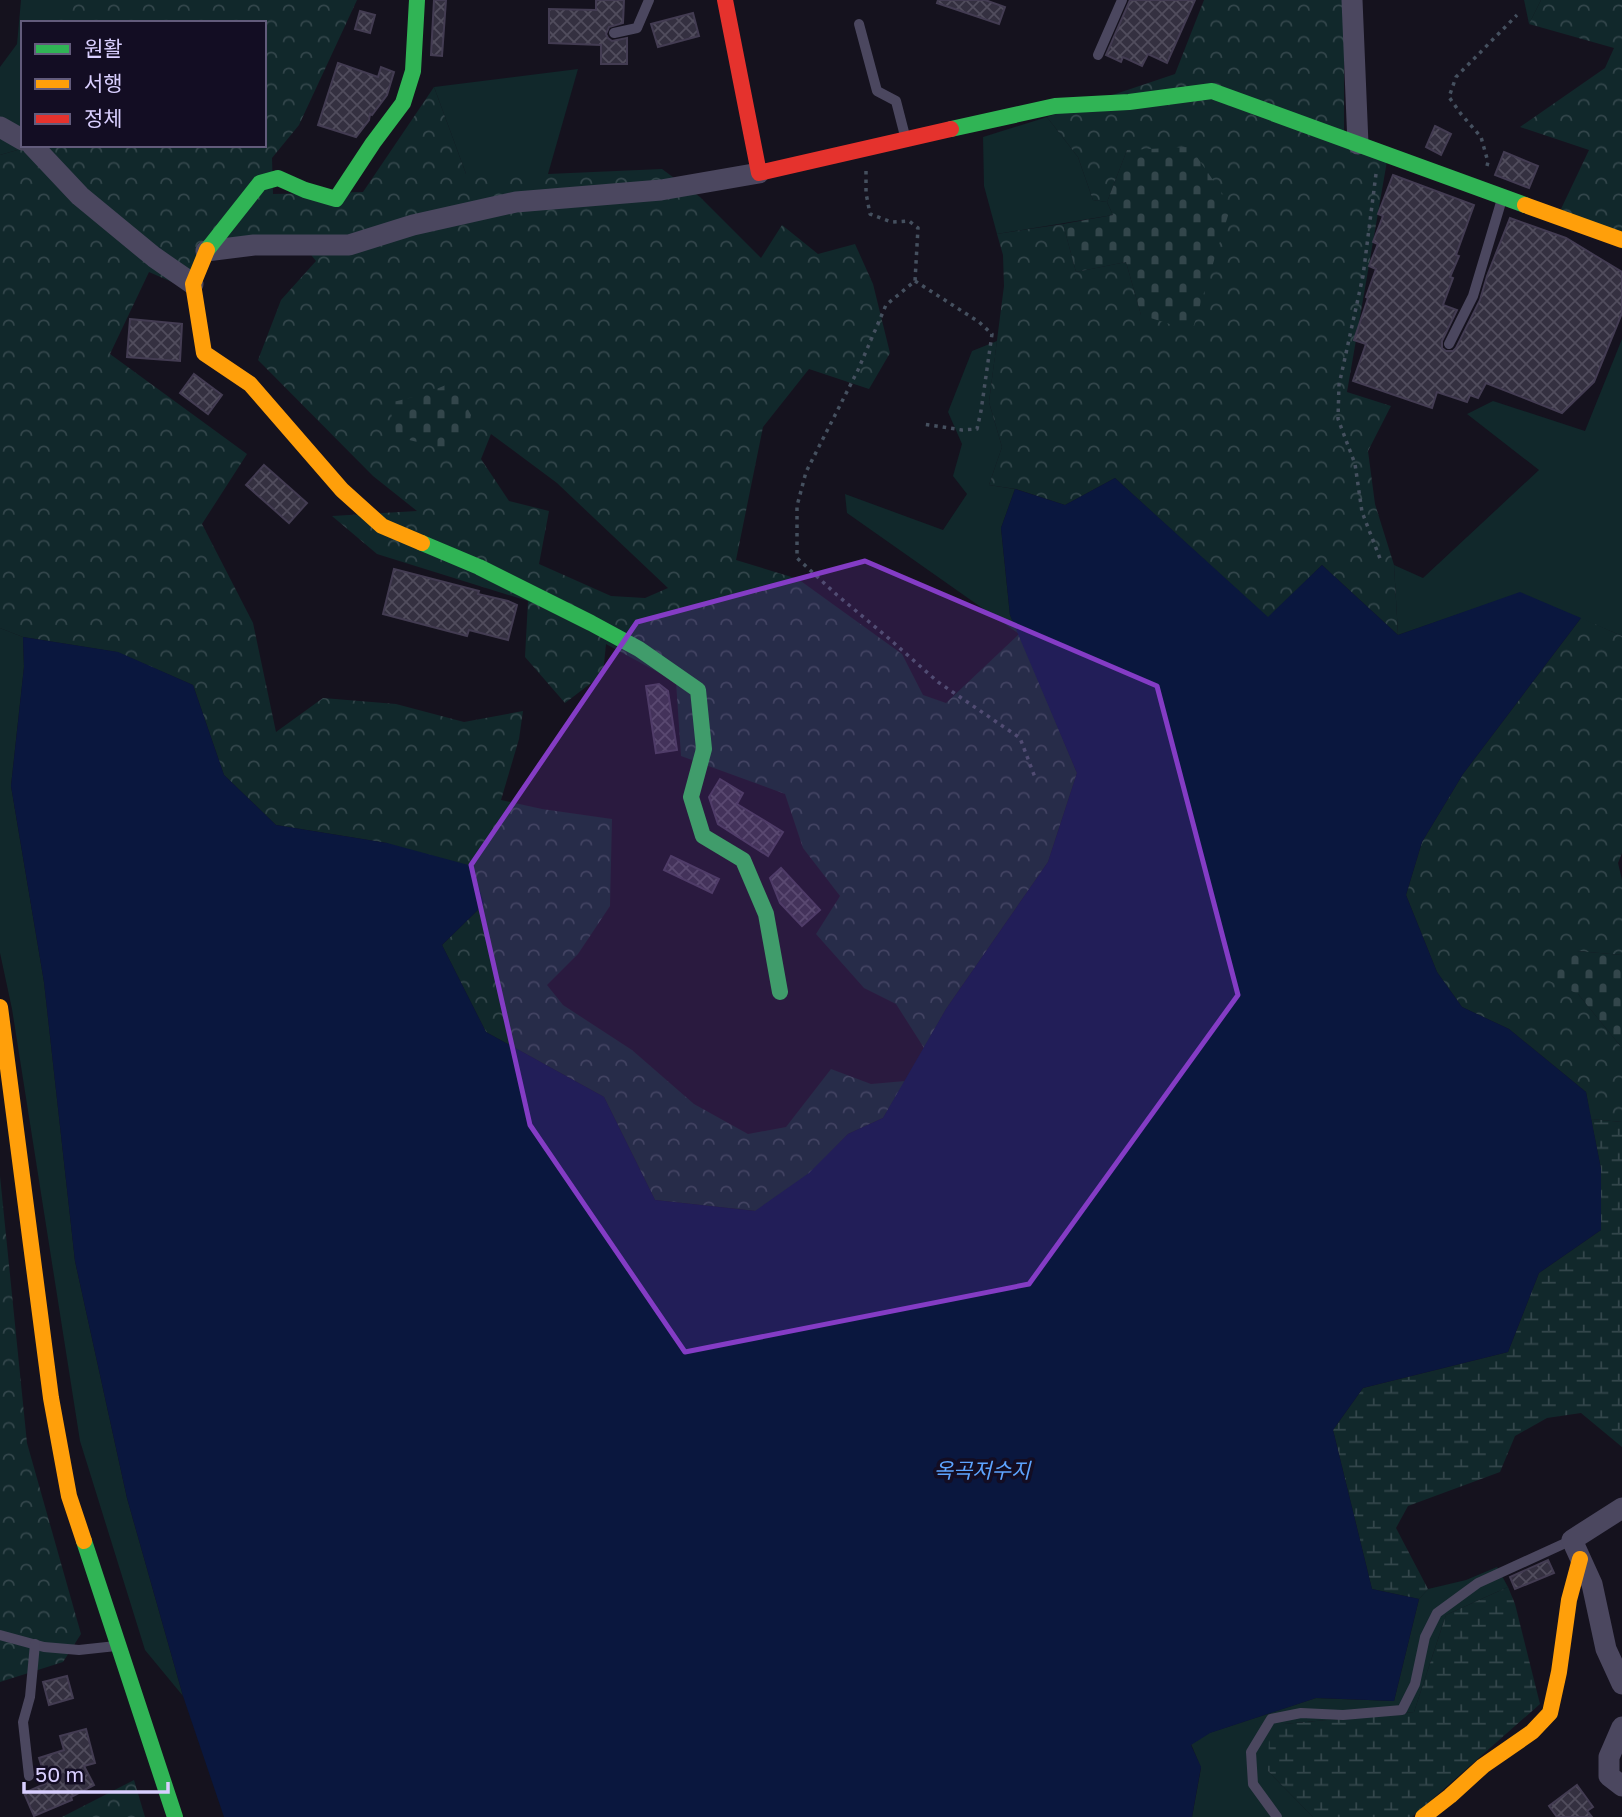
<svg xmlns="http://www.w3.org/2000/svg" width="1622" height="1817" viewBox="0 0 1622 1817" font-family="'Golos Text','Noto Sans KR',sans-serif">
<defs>
<pattern id="forest-crowns" width="20" height="18" patternUnits="userSpaceOnUse" patternTransform="scale(1.75)"><rect width="20" height="18" fill="#11282b"/><path d="M2 6a3 3 0 1 1 6 0M12 15a3 3 0 1 1 6 0" fill="none" stroke="#33464b"/></pattern>
<pattern id="wetland-marsh" width="20" height="14" patternUnits="userSpaceOnUse" patternTransform="scale(1.75)"><rect width="20" height="14" fill="#11282b"/><path d="M1 5h8M5 5V1M11 12h8M15 12V8" fill="none" stroke="#33464b"/></pattern>
<pattern id="cemetery-stones" width="16" height="16" patternUnits="userSpaceOnUse" patternTransform="scale(1.75)"><rect width="16" height="16" fill="#11282b"/><path d="M2 7V4a2 2 0 0 1 4 0v3zM10 15v-3a2 2 0 0 1 4 0v3z" fill="#33464b"/></pattern>
<pattern id="building-cross-hatch" width="8" height="8" patternUnits="userSpaceOnUse" patternTransform="scale(1.75)"><rect width="8" height="8" fill="#343040"/><path d="M0 0l8 8M0 8l8-8" fill="none" stroke="#514d5d"/></pattern>
</defs>
<rect width="100%" height="100%" fill="#15121e"/>
<g fill="#11282b">
<polygon points="21,0 58,0 57,23 23,23 23,145 21,149 0,155 0,67 17,44"/>
<polygon points="1524,0 1541,0 1529,24"/>
<polygon points="578,69 548,174 466,174 434,87"/>
<polygon points="1047,117 1078,157 1093,200 1107,202 1113,215 997,234 984,186 983,137"/>
<polygon points="1622,339 1622,636 1520,593 1398,635 1394,565 1423,578 1539,470 1467,414 1493,401 1585,431"/>
<polygon points="997,341 989,402 1002,447 989,485 1015,489 1001,528 1010,615 1019,634 847,513 845,494 943,530 967,494 953,476 962,444 948,412 972,351"/>
<polygon points="0,628 23,637 24,667 11,786 44,982 75,1261 127,1498 183,1696 145,1650 80,1441 12,1009 0,953"/>
<polygon points="1497,1567 1508,1587 1446,1615 1414,1712 1284,1724 1268,1771 1313,1817 1192,1817 1201,1768 1191,1744 1209,1733 1316,1698 1394,1701 1419,1599 1428,1589 1466,1580"/>
</g>
<g fill="url(#forest-crowns)" fill-rule="evenodd">
<path d="M57,0h300l-58,125 -27,33 1,36 90,-2 71,-105 32,87h82l114,-5 38,28 61,61 21,-33 36,29 37,-10 18,40 17,69 -21,36 -60,-20 -46,58 -27,133 62,19 104,75 21,41 23,8 73,-69 58,139 -29,89 -102,147 -22,39 -28,-44 -32,-16 -48,-54 24,-38 -37,-48 -18,-54 -104,-38 -5,-74 -70,-38 -3,30 -38,29 -40,-46 3,-56 -151,-47 -45,-38 85,-5 -44,-35 -115,-116 23,-60 35,-39 -9,-11 -96,5 -30,31 -32,-14 -39,82 137,100 -45,70 51,99 23,109 47,-34 73,6 68,18 59,-11 -4,28 -18,61 41,9 70,10 -2,87 -32,48 -31,31 16,20 69,45 62,54 54,30 38,-7 45,-58 40,15 34,-3 -22,37 -35,16 -39,40 -53,37 -101,-11 -51,-103 -118,-65 -44,-87 42,-41 -97,-61 -111,-18 -52,-50 -31,-90 -76,-33 -94,-15 -23,-9v-473l21,-6 2,-4h241v-122h-208zM491,434l66,49 111,105 -23,10 -34,-2 -72,-32 10,-53 -40,-10 -28,-42z"/>
<polygon points="1204,0 1344,0 1344,146 1387,161 1347,392 1391,406 1368,451 1375,504 1394,565 1398,635 1322,565 1268,618 1115,478 1065,505 1016,489 989,485 1002,447 989,402 1004,286 1003,255 997,234 1063,224 1076,272 1126,262 1141,315 1127,150 1107,202 1093,200 1078,157 1047,117 1175,74"/>
<polygon points="1541,0 1622,0 1622,249 1561,209 1589,150 1520,127 1605,68 1614,48 1529,24"/>
<polygon points="1581,618 1622,636 1622,853 1618,863 1622,880 1622,955 1577,951 1578,994 1622,1048 1622,1122 1591,1119 1586,1092 1509,1029 1462,1007 1437,972 1406,895 1422,842 1463,774"/>
<polygon points="0,1176 27,1443 81,1634 63,1662 0,1682"/>
<polygon points="134,1780 145,1817 62,1817"/>
</g>
<g fill="url(#wetland-marsh)">
<polygon points="1591,1119 1622,1122 1622,1447 1581,1413 1547,1418 1515,1436 1500,1472 1408,1506 1396,1528 1428,1589 1419,1599 1372,1589 1333,1430 1363,1388 1508,1352 1539,1273 1601,1230 1601,1169"/>
<polygon points="1508,1587 1515,1604 1540,1704 1412,1817 1313,1817 1268,1771 1269,1737 1284,1724 1414,1712 1446,1615"/>
</g>
<g fill="url(#cemetery-stones)">
<polygon points="1190,147 1231,206 1192,331 1141,315 1126,262 1076,272 1063,224 1113,215 1107,202 1127,150"/>
<polygon points="453,382 471,415 467,434 454,451 397,437 391,413 393,402 422,395"/>
<polygon points="1577,951 1622,955 1622,1048 1578,994 1541,977"/>
</g>
<polygon fill="#0a173e" points="1115,478 1268,617 1322,565 1398,635 1520,592 1581,618 1463,774 1422,842 1406,895 1437,972 1462,1007 1509,1029 1586,1092 1601,1169 1601,1230 1539,1273 1508,1352 1363,1388 1333,1430 1372,1589 1419,1599 1394,1701 1316,1698 1210,1733 1191,1745 1201,1767 1192,1817 224,1817 183,1696 127,1498 75,1261 44,982 11,786 24,667 23,637 118,652 193,685 224,775 276,825 387,843 472,866 484,904 442,945 486,1032 604,1097 655,1200 755,1211 809,1173 848,1134 883,1118 946,1009 1048,862 1077,773 1010,615 1001,528 1015,489 1065,505"/>
<g fill="url(#building-cross-hatch)" stroke="#433c52" stroke-width="2">
<polygon points="434,0 446,0 442,56 431,55"/>
<polygon points="596,0 624,0 623,23 609,27 606,34 608,38 612,41 627,38 627,64 601,64 601,45 549,43 549,9 596,10"/>
<polygon points="938,0 985,0 1005,7 999,24 937,3"/>
<polygon points="1130,0 1195,0 1167,63 1148,54 1142,66 1123,57 1121,62 1106,55"/>
<polygon points="360,11 375,15 370,33 355,29"/>
<polygon points="693,13 699,36 658,47 651,24"/>
<polygon points="338,63 378,77 381,67 394,72 387,95 372,115 370,114 369,120 356,137 318,125"/>
<polygon points="1435,126 1451,134 1441,155 1426,147"/>
<polygon points="1504,152 1538,166 1529,188 1495,175"/>
<polygon points="1393,175 1474,205 1456,255 1459,256 1450,277 1453,278 1443,305 1457,310 1442,341 1442,348 1446,351 1453,351 1456,348 1480,300 1487,276 1510,218 1566,238 1622,272 1622,313 1594,382 1562,413 1486,383 1478,398 1470,395 1467,402 1437,392 1432,408 1353,381 1366,344 1354,340 1368,298 1366,297 1376,269 1369,266 1378,244 1373,242 1383,216 1378,214"/>
<polygon points="130,319 182,324 180,361 127,357"/>
<polygon points="194,374 222,395 208,414 180,393"/>
<polygon points="264,465 307,503 289,523 246,485"/>
<polygon points="394,569 479,591 478,594 508,601 517,605 508,640 469,630 467,636 383,614"/>
<polygon points="659,684 668,691 677,750 656,753 646,686"/>
<polygon points="720,779 743,793 737,804 783,832 768,856 718,824 709,797"/>
<polygon points="671,856 719,879 712,893 664,870"/>
<polygon points="781,868 820,910 802,926 780,903 770,878"/>
<polygon points="1548,1560 1554,1573 1515,1589 1510,1577"/>
<polygon points="67,1676 73,1698 49,1705 43,1682"/>
<polygon points="86,1729 95,1763 84,1766 94,1785 71,1797 72,1800 34,1816 24,1793 47,1783 39,1758 64,1750 60,1736"/>
<polygon points="1577,1785 1593,1807 1587,1811 1592,1817 1557,1817 1549,1806"/>
</g>
<g fill="none" stroke-linecap="round" stroke-linejoin="round">
<g stroke="#45505f" stroke-width="3.5" stroke-dasharray="3.5 5" stroke-linecap="butt">
<polyline points="1487,166 1488,162 1481,137 1461,114 1449,97 1456,77 1517,15"/>
<polyline points="866,171 866,193 870,214 891,222 909,221 918,228 915,281 886,305 858,370 806,472 797,506 797,558 837,595 886,636 938,682 1020,738 1036,780"/>
<polyline points="1376,174 1363,276 1339,385 1338,419 1355,464 1362,512 1381,561"/>
<polyline points="915,281 979,322 992,334 981,411 977,429 962,430 923,424"/>
</g>
<g stroke="#4b475f" stroke-width="10">
<polyline points="859,24 877,91 896,101 905,136"/>
<polyline points="614,33 637,28 649,0"/>
<polyline points="1098,55 1122,0"/>
<polyline points="1449,344 1473,296 1502,199"/>
<polyline points="0,1635 44,1647 79,1650 116,1646"/>
<polyline points="29,1776 23,1722 30,1697 35,1644"/>
<polyline points="1277,1817 1253,1784 1251,1752 1271,1719 1301,1713 1343,1715 1402,1710 1415,1684 1425,1637 1437,1613 1478,1583 1572,1540"/>
</g>
<g stroke="#4b475f" stroke-width="21">
<polyline points="1352,0 1358,144"/>
<polyline points="0,127 23,140"/>
<polyline points="32,145 80,196 154,257 193,284"/>
<polyline points="206,251 254,245 349,245 413,225 516,202 661,190 759,173"/>
<polyline points="1622,1508 1572,1540 1592,1584 1606,1649 1622,1684"/>
<polyline points="1622,1727 1609,1757 1609,1776 1622,1786"/>
</g>
<g stroke="#30b455" stroke-width="16">
<polyline points="951,129 1055,106 1129,102 1212,91 1525,205"/>
<polyline points="207,250 260,183 278,178 305,190 336,199 373,143 403,103 413,71 417,0"/>
<polyline points="422,543 479,567 591,623 639,649 698,690 704,749 691,797 703,836 743,860 766,914 780,992"/>
<polyline points="84,1541 175,1817"/>
</g>
<g stroke="#ff9f0a" stroke-width="16">
<polyline points="1525,205 1622,240"/>
<polyline points="207,250 193,284 204,353 250,384 342,490 382,526 422,543"/>
<polyline points="0,1007 51,1398 69,1496 84,1541"/>
<polyline points="1423,1817 1450,1796 1483,1766 1532,1732 1550,1713 1559,1672 1569,1600 1580,1559"/>
</g>
<polyline stroke="#e5322d" stroke-width="16" points="725,0 759,173 951,129"/>
</g>
<path fill="#843cc5" fill-opacity="0.2" stroke="#843cc5" stroke-width="5" stroke-linejoin="round" d="M865,561l292,125 81,309 -209,289 -344,68 -155,-227 -59,-260 166,-243z"/>
<g text-anchor="middle" stroke-width="7" stroke-linejoin="round" paint-order="stroke">
<g font-size="21" font-style="italic" fill="#5da4ff" stroke="#130d23">
<text x="982" y="1478">옥곡저수지</text>
</g>
</g>
<rect x="21" y="21" width="245" height="126" fill="#130d23" stroke="#625b7b" stroke-width="2"/>
<rect x="35" y="44" width="35" height="10" fill="#30b455" stroke="#625b7b" stroke-width="2"/>
<text x="84" y="56" font-size="21" fill="#d9cfff">원활</text>
<rect x="35" y="79" width="35" height="10" fill="#ff9f0a" stroke="#625b7b" stroke-width="2"/>
<text x="84" y="91" font-size="21" fill="#d9cfff">서행</text>
<rect x="35" y="114" width="35" height="10" fill="#e5322d" stroke="#625b7b" stroke-width="2"/>
<text x="84" y="126" font-size="21" fill="#d9cfff">정체</text>
<path d="M24 1782v10h144v-10" fill="none" stroke="#d9cfff" stroke-width="3.5"/>
<text x="35" y="1782" font-size="21" fill="#d9cfff" stroke="#130d23" stroke-width="5" paint-order="stroke">50 m</text>
</svg>
